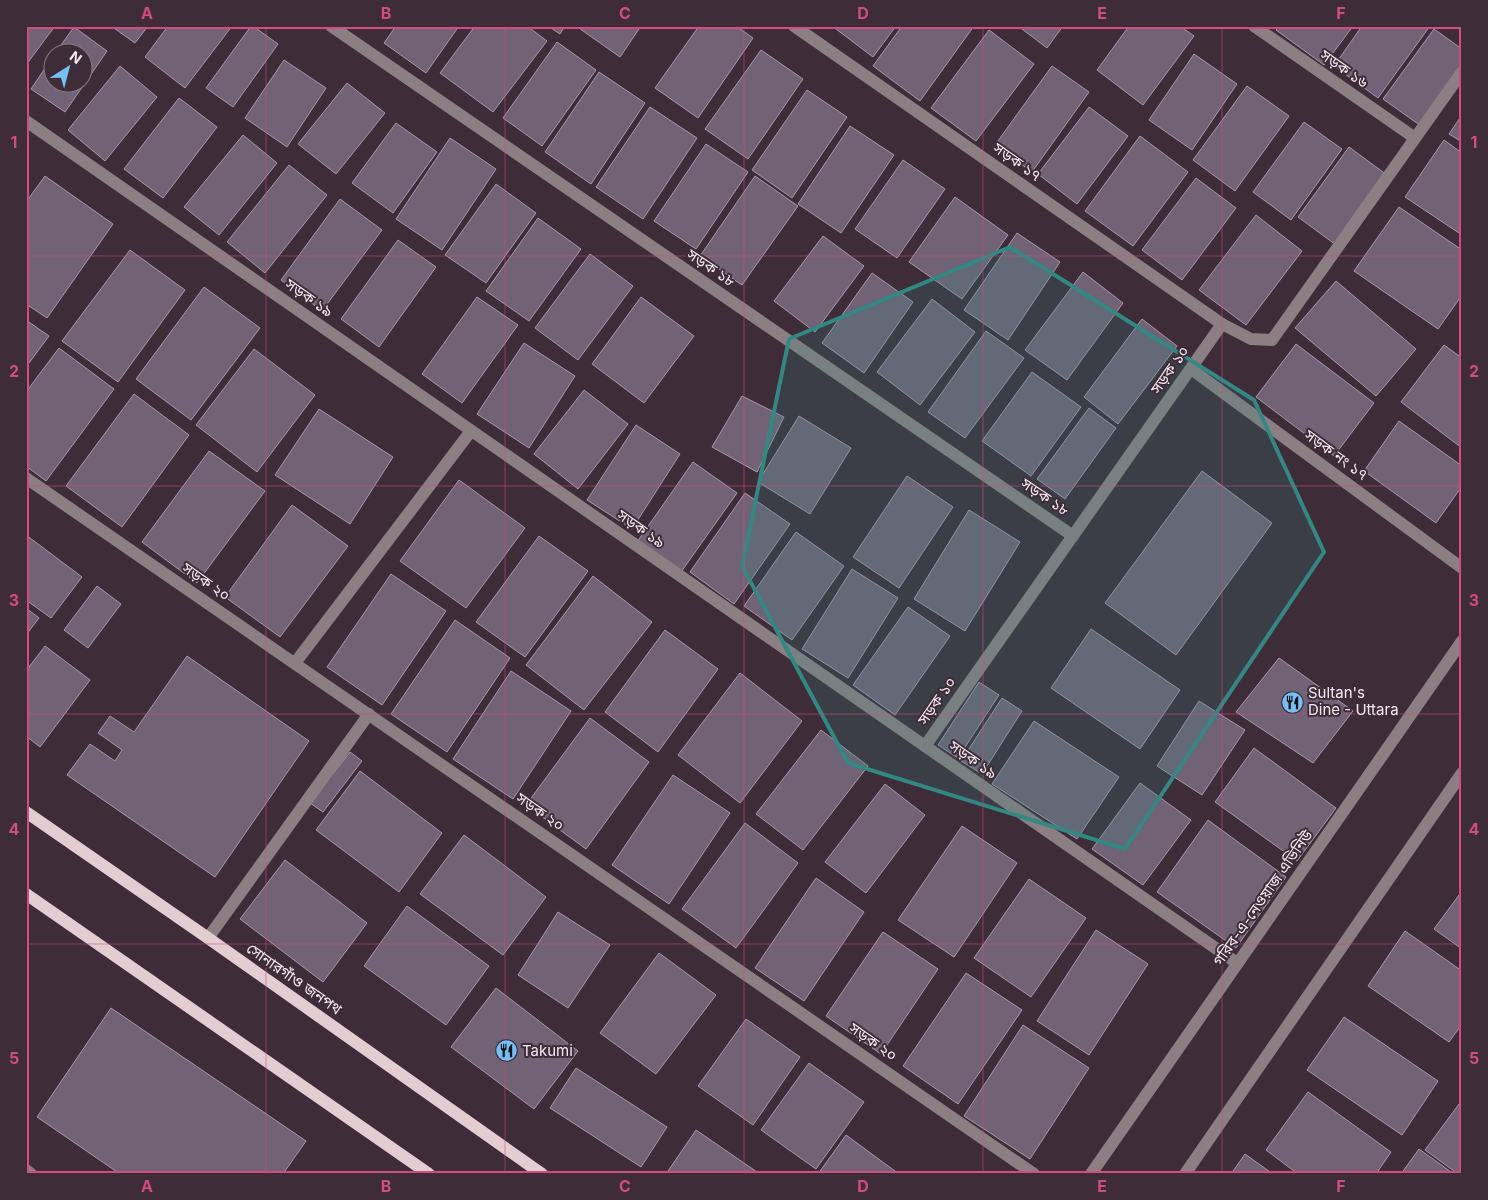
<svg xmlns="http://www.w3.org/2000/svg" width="1488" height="1200" viewBox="0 0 1488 1200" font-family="Inter,'Noto Sans Bengali',sans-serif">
<rect width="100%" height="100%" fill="#3e2c39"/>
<g fill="#716275" stroke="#a798ac">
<polygon points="26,26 55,26 26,65"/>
<polygon points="111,26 148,26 135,43"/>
<polygon points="168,26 232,26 185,88 145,57"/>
<polygon points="251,26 253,26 278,44 233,107 206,88"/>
<polygon points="396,26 459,26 426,73 384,43"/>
<polygon points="475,26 527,26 547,41 493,112 440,73"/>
<polygon points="548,26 565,26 560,34"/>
<polygon points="576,26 641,26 620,57"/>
<polygon points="699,26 736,26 753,38 698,118 655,88"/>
<polygon points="832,26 896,26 873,57"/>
<polygon points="902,26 974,26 920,101 873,66"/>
<polygon points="1018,26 1063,26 1047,48"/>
<polygon points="1129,26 1180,26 1194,36 1143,105 1097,70"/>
<polygon points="1279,26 1353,26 1324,65 1276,30"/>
<polygon points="1362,26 1430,26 1378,98 1334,66"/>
<polygon points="74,27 107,51 65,112 31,89 52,58 52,82 82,82 82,52 56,52"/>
<polygon points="1434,29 1462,49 1462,69 1421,126 1383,99"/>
<polygon points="989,30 1034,64 976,141 931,108"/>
<polygon points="557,42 596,70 542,146 503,118"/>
<polygon points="761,50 803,79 748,159 705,129"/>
<polygon points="1194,54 1237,84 1192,150 1149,120"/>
<polygon points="284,60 326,88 287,147 245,118"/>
<polygon points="120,66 157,97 105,161 68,130"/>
<polygon points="1052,66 1089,92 1032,172 995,145"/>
<polygon points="599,72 645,103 591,184 545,152"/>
<polygon points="347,83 385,113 336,174 298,144"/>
<polygon points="1247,86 1289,116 1235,191 1193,160"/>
<polygon points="807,90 847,117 792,198 752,170"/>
<polygon points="179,98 217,127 163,198 124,169"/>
<polygon points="650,107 697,138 643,219 596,187"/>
<polygon points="1089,107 1128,136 1077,204 1038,174"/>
<polygon points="1462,115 1462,142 1449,134"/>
<polygon points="1304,122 1342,149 1291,220 1253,192"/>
<polygon points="396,123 437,152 393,213 352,183"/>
<polygon points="850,126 894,155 841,233 798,204"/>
<polygon points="243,135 277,163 219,235 184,207"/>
<polygon points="1140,136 1188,172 1133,246 1085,211"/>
<polygon points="450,138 496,169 442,250 396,219"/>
<polygon points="1444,140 1462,153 1462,235 1405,197"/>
<polygon points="706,144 748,172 696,249 654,221"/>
<polygon points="1349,147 1387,175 1336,245 1298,217"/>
<polygon points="903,160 945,189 897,258 855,229"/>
<polygon points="289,165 327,195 265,273 227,242"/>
<polygon points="45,176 113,224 47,318 26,304 26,202"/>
<polygon points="755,176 798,206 742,285 700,256"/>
<polygon points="1196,178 1236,208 1182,280 1142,250"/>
<polygon points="496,184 536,213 486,283 445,255"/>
<polygon points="955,197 1008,235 962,299 909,262"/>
<polygon points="340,199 382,230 322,311 281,280"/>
<polygon points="1399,207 1462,250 1462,295 1438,329 1354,271"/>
<polygon points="1256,215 1302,251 1246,325 1199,290"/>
<polygon points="538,218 581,249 529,321 486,291"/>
<polygon points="1017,233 1060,262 1008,340 964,310"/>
<polygon points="823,236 864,266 815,332 774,301"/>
<polygon points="398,240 436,267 379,347 341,319"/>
<polygon points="130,250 185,290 118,382 62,341"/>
<polygon points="590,254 633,286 578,360 535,328"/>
<polygon points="1083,272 1123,303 1067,380 1025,350"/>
<polygon points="872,273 913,302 864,373 822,343"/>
<polygon points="1336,281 1416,349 1376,396 1295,328"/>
<polygon points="204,287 260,328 191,420 136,379"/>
<polygon points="477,297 518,325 462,403 422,374"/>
<polygon points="641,297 694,336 644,403 592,364"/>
<polygon points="932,299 975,332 920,405 877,372"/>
<polygon points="1142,319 1177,346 1118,424 1084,397"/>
<polygon points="26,320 49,336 26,367"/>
<polygon points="986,331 1024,358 965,438 928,412"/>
<polygon points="524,343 575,376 529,448 477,414"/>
<polygon points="1296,344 1374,403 1334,456 1256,397"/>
<polygon points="1444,345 1462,358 1462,448 1401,402"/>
<polygon points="59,348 114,389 46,481 26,466 26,392"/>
<polygon points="254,349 315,395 257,472 196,425"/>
<polygon points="1032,372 1081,407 1031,476 982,441"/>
<polygon points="584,390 628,424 578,489 534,454"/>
<polygon points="134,394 189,435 122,527 66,486"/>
<polygon points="742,396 784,417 757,472 712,447"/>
<polygon points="1089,408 1116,428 1065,499 1037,479"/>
<polygon points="319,409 393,457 350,524 275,475"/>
<polygon points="799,416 851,448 810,514 758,482"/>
<polygon points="1399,421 1462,466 1462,486 1436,523 1364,471"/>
<polygon points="636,425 680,454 632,529 587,500"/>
<polygon points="209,451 265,491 197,583 142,542"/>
<polygon points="693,462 737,493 681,572 637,542"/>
<polygon points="1202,471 1272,523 1176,655 1105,603"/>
<polygon points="907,476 953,507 899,588 853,557"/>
<polygon points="459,480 525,528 466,608 400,561"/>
<polygon points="745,493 790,524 734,604 690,572"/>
<polygon points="292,505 348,546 280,637 225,597"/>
<polygon points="969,510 1020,542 965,631 914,599"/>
<polygon points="796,532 844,566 792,640 744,606"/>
<polygon points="26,535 82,577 51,618 26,600"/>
<polygon points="539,536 588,571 525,657 476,622"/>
<polygon points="852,569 898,598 848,678 802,649"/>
<polygon points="391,574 446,611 382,705 327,667"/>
<polygon points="593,576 652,622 584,710 526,665"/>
<polygon points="97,586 121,604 88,648 64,630"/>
<polygon points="908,607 950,636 895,715 853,685"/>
<polygon points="26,608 39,618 26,635"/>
<polygon points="455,620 510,658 447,752 391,714"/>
<polygon points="1091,629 1180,690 1140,749 1051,688"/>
<polygon points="665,630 718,669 658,752 605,712"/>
<polygon points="45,646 90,680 40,747 26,736 26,671"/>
<polygon points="187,656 309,741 215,877 67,775 90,744 115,761 122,750 98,733 110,716 134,732"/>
<polygon points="1279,658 1353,711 1313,763 1236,712"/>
<polygon points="511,671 571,711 513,799 453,759"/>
<polygon points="740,673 802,721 740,803 678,755"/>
<polygon points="979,682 999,695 958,758 938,745"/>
<polygon points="1002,698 1022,711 982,774 961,761"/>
<polygon points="1199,701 1245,730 1202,795 1157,766"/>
<polygon points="590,718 649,762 586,849 526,805"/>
<polygon points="1034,721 1119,777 1077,839 992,784"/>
<polygon points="821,730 868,766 803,850 756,814"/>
<polygon points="1254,748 1336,808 1297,861 1215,802"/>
<polygon points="350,752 362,761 323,812 310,803"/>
<polygon points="360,771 442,833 399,892 316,830"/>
<polygon points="673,775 730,813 669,904 612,865"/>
<polygon points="1140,783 1191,820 1143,885 1092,849"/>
<polygon points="885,784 925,815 866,893 825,862"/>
<polygon points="1208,820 1286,877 1236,948 1157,892"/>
<polygon points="745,823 798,863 736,948 682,909"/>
<polygon points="962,826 1017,863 954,957 898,920"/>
<polygon points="464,835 546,897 503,955 420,894"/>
<polygon points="285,860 367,923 323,982 240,919"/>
<polygon points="816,878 864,912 804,1001 755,968"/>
<polygon points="1029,879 1086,918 1031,997 974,958"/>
<polygon points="1462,891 1462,949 1434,929"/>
<polygon points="407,906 489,966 446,1025 364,966"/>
<polygon points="558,912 610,945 568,1008 518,975"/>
<polygon points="1096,930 1148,964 1089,1055 1037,1021"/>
<polygon points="1405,931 1462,971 1462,1024 1449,1042 1368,986"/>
<polygon points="883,932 938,969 881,1054 826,1016"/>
<polygon points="659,953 716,995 656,1074 600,1033"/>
<polygon points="966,973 1022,1010 958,1104 903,1066"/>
<polygon points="496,988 578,1051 534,1109 451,1047"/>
<polygon points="111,1008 306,1141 283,1174 120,1174 37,1117"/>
<polygon points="1344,1017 1438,1081 1402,1135 1307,1070"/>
<polygon points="746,1019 800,1057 753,1125 698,1086"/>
<polygon points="1023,1025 1089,1068 1030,1159 964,1116"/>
<polygon points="809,1063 864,1102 816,1169 761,1130"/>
<polygon points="576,1068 667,1127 641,1167 550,1108"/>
<polygon points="1308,1092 1391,1152 1376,1174 1298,1174 1266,1150"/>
<polygon points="1462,1100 1462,1174 1458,1174 1425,1150"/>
<polygon points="696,1130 760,1174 666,1174"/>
<polygon points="846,1135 899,1174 818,1174"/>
<polygon points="1419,1149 1454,1174 1401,1174"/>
<polygon points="1245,1154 1273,1174 1231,1174"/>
</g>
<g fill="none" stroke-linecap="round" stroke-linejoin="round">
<g stroke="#8b7f83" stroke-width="12">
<polyline points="331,26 1073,536"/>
<polyline points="794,26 1222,324 1251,339 1272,340 1462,72"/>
<polyline points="1254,26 1415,138"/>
<polyline points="26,121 1237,963"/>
<polyline points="1191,369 1462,568"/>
<polyline points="26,478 1034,1174"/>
<polyline points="295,663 471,431"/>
<polyline points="925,746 1222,324"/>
<polyline points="208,938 369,714"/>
<polyline points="26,1170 31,1174"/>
<polyline points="1091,1174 1462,641"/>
<polyline points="1185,1174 1462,773"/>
</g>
<g stroke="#e4ccd3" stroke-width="12">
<polyline points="26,812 208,938 542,1174"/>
<polyline points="26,894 429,1174"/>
</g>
</g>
<path fill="#328882" fill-opacity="0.2" stroke="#328882" stroke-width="4" stroke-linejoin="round" d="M1010,247l244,153 70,152 -199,297 -277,-86 -106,-197 47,-227z"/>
<path fill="none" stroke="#d04d81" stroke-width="1" stroke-opacity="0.55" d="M266,26v1148M505,26v1148M744,26v1148M983,26v1148M1222,26v1148M26,256h1436M26,486h1436M26,714h1436M26,944h1436"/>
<defs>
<symbol id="restaurant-disc" viewBox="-11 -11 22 22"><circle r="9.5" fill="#73c1f6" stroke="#3e2c39"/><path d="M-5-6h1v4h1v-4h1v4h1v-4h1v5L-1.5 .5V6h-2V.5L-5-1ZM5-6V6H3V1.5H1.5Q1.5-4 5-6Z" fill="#111"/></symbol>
</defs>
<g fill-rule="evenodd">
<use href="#restaurant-disc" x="1280" y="690" width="25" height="25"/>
<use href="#restaurant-disc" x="494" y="1038" width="25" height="25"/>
</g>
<g text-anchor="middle" stroke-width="4" stroke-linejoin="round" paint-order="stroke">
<g font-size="15" fill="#f8ecf4" stroke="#3e2c39">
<text transform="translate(1344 69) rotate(35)" y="5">সড়ক ১৬</text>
<text transform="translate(1017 162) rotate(35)" y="5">সড়ক ১৭</text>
<text transform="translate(711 268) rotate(34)" y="5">সড়ক ১৮</text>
<text transform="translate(309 298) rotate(35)" y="5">সড়ক ১৯</text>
<text transform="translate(1170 370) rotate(-55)" y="5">সড়ক ১০</text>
<text transform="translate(1336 455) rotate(36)" y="5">সড়ক নং ১৭</text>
<text transform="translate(1045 497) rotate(34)" y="5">সড়ক ১৮</text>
<text transform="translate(641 529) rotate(35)" y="5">সড়ক ১৯</text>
<text transform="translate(206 582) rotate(35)" y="5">সড়ক ২০</text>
<text transform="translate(937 701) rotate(-55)" y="5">সড়ক ১০</text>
<text transform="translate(973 760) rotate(35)" y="5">সড়ক ১৯</text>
<text transform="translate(540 812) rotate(35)" y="5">সড়ক ২০</text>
<text transform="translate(1263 898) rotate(-55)" y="5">গরিব-এ-নেওয়াজ এভিনিউ</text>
<text transform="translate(294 979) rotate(35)" y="5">সোনারগাঁও জনপথ</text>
<text transform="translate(873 1042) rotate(35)" y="5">সড়ক ২০</text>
</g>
<g font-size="15" fill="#f8ecf4" stroke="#3e2c39" text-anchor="start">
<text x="1308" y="698">Sultan's<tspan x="1308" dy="17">Dine - Uttara</tspan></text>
<text x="522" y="1056">Takumi</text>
</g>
</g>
<rect width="1488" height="1200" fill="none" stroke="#3e2c39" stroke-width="55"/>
<g transform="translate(68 68) rotate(36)"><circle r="24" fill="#3e2c39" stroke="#887984"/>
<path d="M0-4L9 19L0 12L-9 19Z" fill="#73c1f6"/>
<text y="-8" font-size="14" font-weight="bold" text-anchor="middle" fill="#f8ecf4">N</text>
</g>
<rect x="28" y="28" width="1432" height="1144" fill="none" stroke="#d04d81" stroke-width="2"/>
<g font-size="16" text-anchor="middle" font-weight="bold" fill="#d04d81">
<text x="147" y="19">A</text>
<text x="386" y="19">B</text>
<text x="625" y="19">C</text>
<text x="863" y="19">D</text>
<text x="1102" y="19">E</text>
<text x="1341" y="19">F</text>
<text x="14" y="148">1</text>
<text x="1474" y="148">1</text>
<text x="14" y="377">2</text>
<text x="1474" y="377">2</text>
<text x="14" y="606">3</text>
<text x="1474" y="606">3</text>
<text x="14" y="835">4</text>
<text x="1474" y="835">4</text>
<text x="14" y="1064">5</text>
<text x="1474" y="1064">5</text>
<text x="147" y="1192">A</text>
<text x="386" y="1192">B</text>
<text x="625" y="1192">C</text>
<text x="863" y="1192">D</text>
<text x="1102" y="1192">E</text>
<text x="1341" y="1192">F</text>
</g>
</svg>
